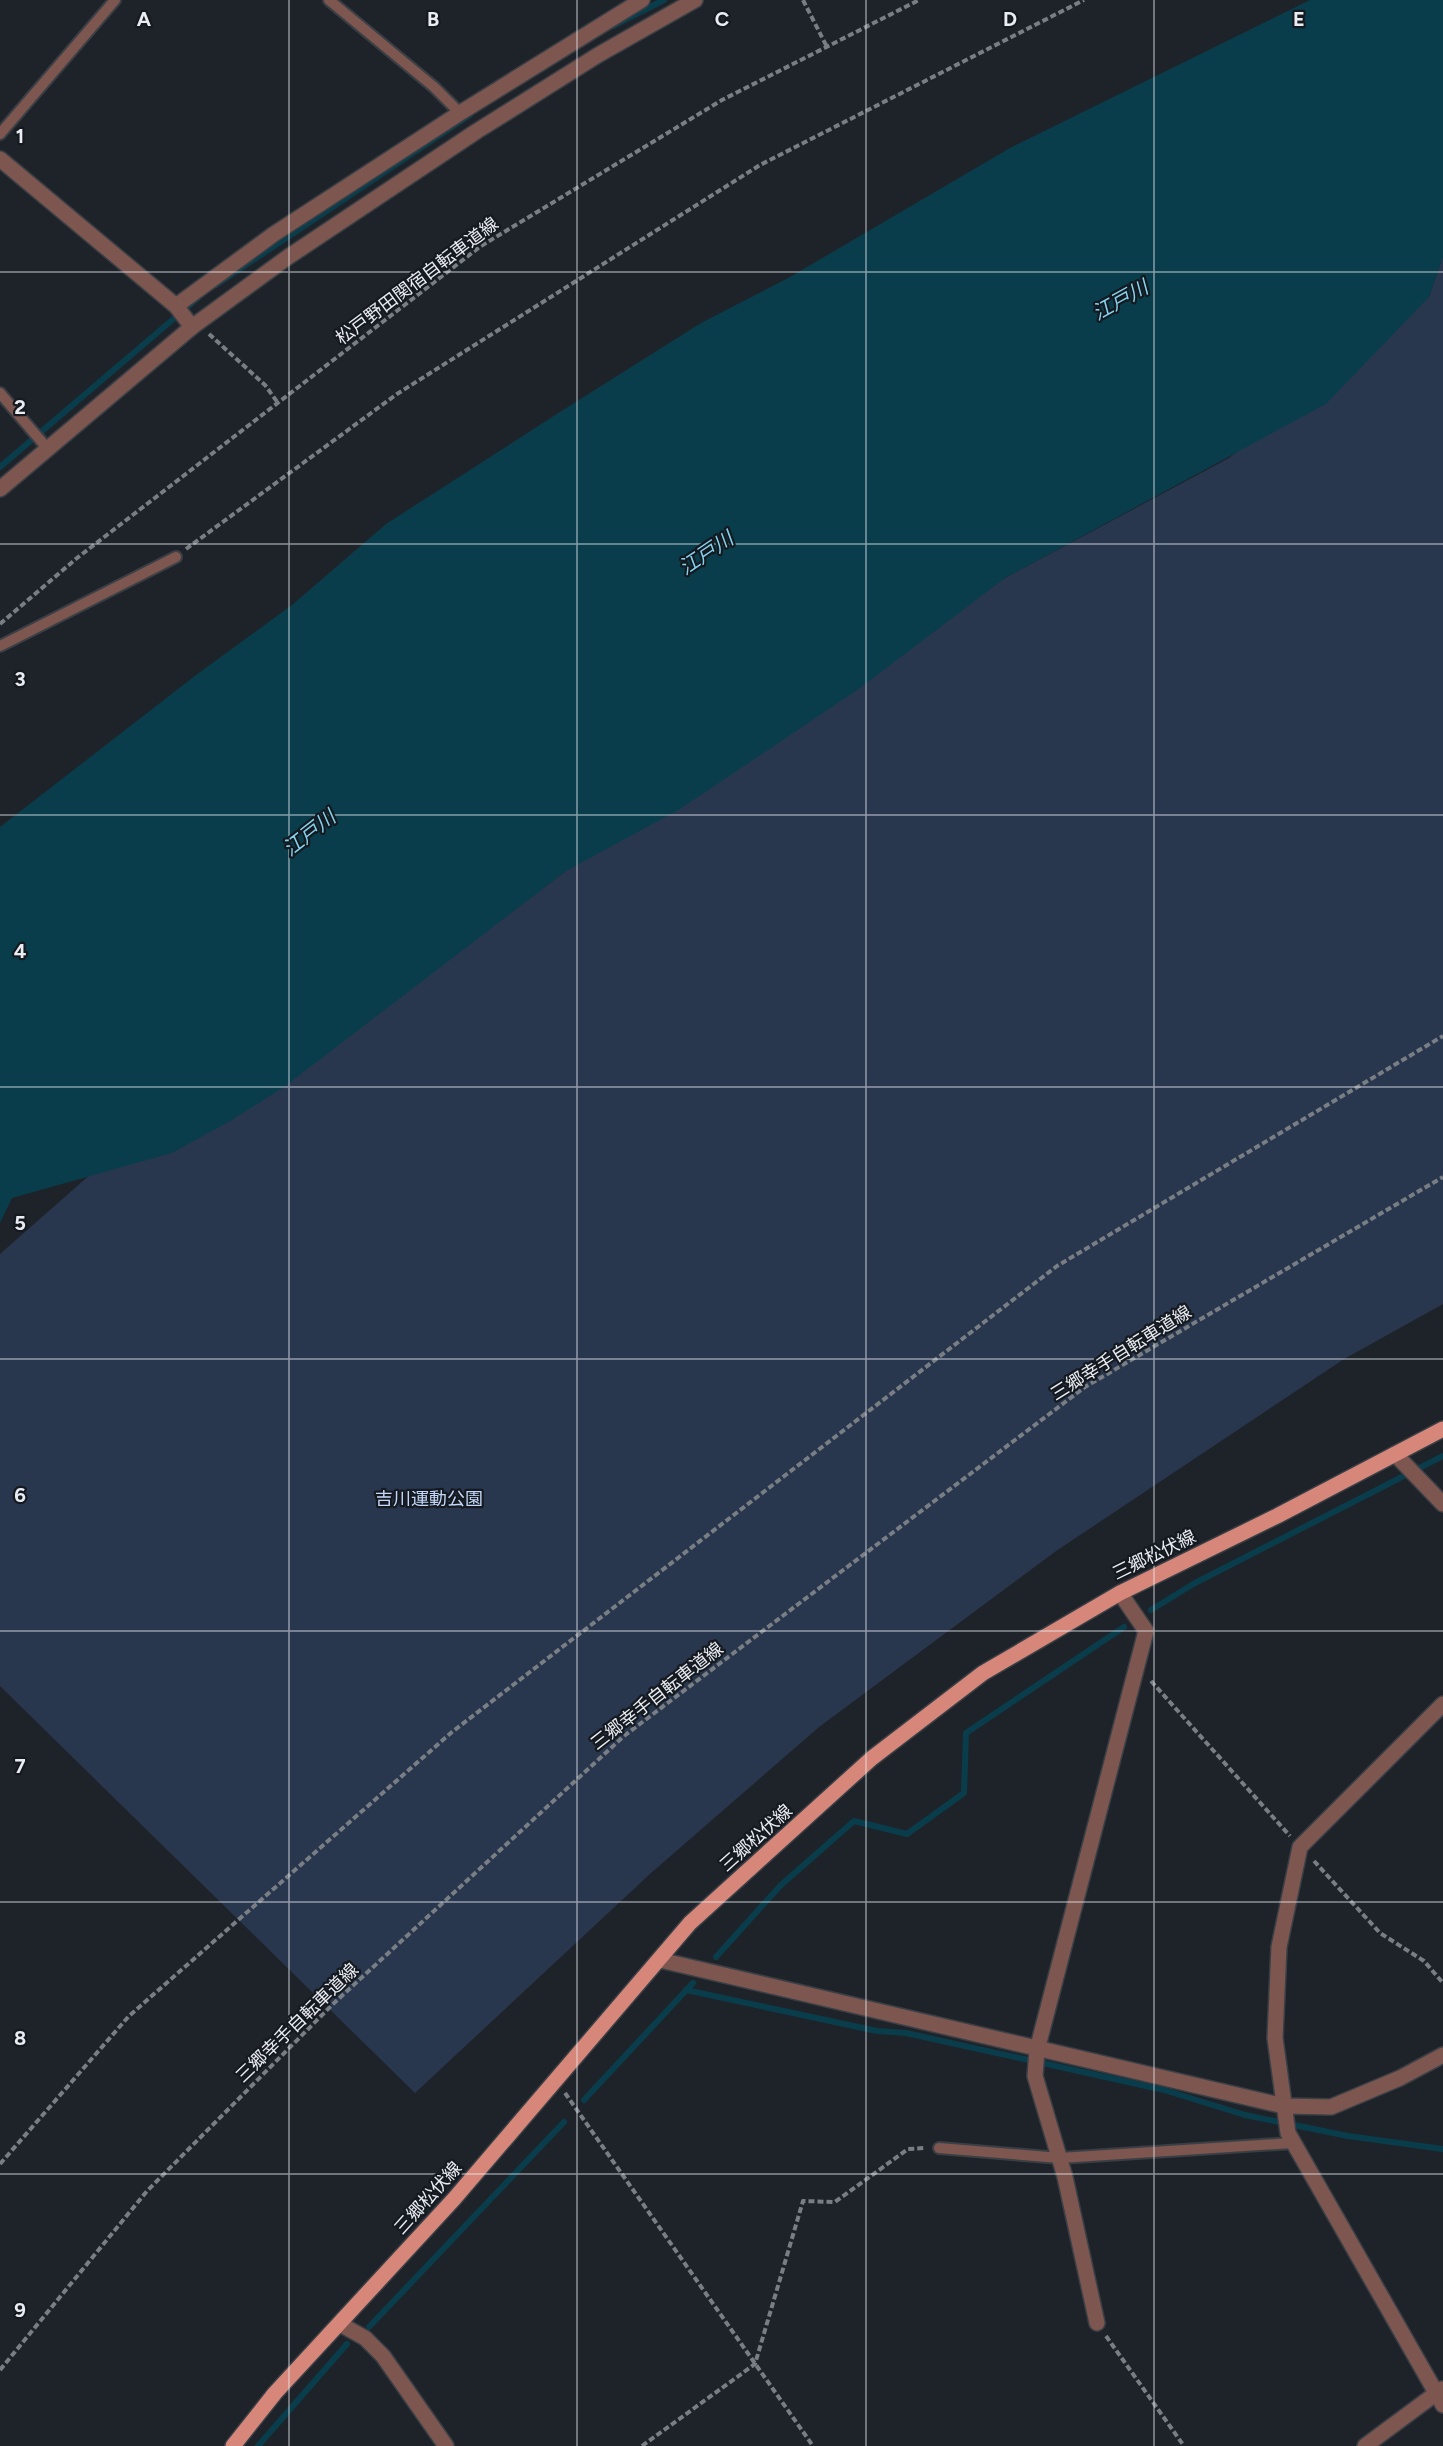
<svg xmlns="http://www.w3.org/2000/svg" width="1443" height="2446" viewBox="0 0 1443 2446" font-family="Figtree,'Noto Sans JP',sans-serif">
<rect width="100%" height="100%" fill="#1e232a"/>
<polygon fill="#29374e" points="1443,256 1443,1304 1344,1359 1056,1551 819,1727 651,1873 415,2093 0,1686 0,1254 92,1173 230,1121 566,871 1005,578 1229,458 1429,297"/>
<polygon fill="#0a3d4b" points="1310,0 1443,0 1443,257 1429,297 1326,404 1005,578 860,688 680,809 566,871 284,1087 230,1121 172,1153 12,1198 0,1223 0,827 196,675 292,605 386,524 563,410 701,323 790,277 1010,148"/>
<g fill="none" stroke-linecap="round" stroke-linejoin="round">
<g stroke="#0a3d4b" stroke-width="6">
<polyline points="613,26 664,0"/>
<polyline points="216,285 470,115"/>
<polyline points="0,467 198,298"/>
<polyline points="1151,1610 1195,1583 1443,1456"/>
<polyline points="716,1957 781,1885 854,1821 907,1834 964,1793 966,1733 1124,1627"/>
<polyline points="686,1990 877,2031 906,2033 1164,2090 1245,2115 1348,2136 1443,2149"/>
<polyline points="584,2100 693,1983"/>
<polyline points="369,2327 564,2122"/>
<polyline points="258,2446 347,2344"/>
</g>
<defs>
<g id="lane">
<polyline points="329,0 434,87 460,113"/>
<polyline points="0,134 115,0"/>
<polyline points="0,393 47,448"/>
<polyline points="0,646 176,557"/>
<polyline points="939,2148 1060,2158 1293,2143"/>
</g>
<g id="street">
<polyline points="0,159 176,306 192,327"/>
<polyline points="176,306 274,234 460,113 642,0"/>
<polyline points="0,489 192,327 288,257 477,131 598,55 695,0"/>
<polyline points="1395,1454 1443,1504"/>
<polyline points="1443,1704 1300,1847 1279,1947 1275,2038 1288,2133 1443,2405"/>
<polyline points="660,1960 1284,2106 1331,2107 1400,2078 1443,2055"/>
<polyline points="1097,2323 1065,2177 1035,2076 1037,2050 1146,1631 1120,1593"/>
<polyline points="340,2324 365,2338 383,2356 446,2446"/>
<polyline points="1365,2446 1442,2389"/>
</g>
<polyline id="primary" points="233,2446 275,2393 454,2199 690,1923 872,1758 983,1673 1120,1593 1277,1516 1443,1429"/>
</defs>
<use href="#lane" stroke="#3a3f46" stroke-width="14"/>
<use href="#street" stroke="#3a3f46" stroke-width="18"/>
<use href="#primary" stroke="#3a3f46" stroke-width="18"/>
<g stroke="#797e84" stroke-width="4" stroke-dasharray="6 3" stroke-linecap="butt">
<polyline points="803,0 827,47"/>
<polyline points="209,334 265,385 278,403"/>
<polyline points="186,549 397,394 760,165 1084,0"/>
<polyline points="0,624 77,558 481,246 722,100 919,0"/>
<polyline points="1151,1681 1290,1836"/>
<polyline points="1314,1861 1380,1933 1424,1961 1443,1983"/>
<polyline points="565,2093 813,2446"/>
<polyline points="0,2164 129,2016 452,1732 1057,1266 1443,1036"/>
<polyline points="1106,2336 1184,2446"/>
<polyline points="0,2370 147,2191 333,2004 624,1736 1085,1387 1443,1177"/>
<polyline points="642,2446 755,2364 803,2201 835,2202 908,2149 925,2148"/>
</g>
<use href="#lane" stroke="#7c564f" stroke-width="10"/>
<use href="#street" stroke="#7c564f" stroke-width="15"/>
<use href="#primary" stroke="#d6877a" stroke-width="15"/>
</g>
<path fill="none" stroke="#e9edf2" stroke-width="1.5" stroke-opacity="0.55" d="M289,0v2446M577,0v2446M866,0v2446M1154,0v2446M0,272h1443M0,544h1443M0,815h1443M0,1087h1443M0,1359h1443M0,1631h1443M0,1902h1443M0,2174h1443"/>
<g text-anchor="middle" stroke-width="4.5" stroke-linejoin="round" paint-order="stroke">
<g font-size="18" fill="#e9edf2" stroke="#151920">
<text transform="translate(417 281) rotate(-37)" y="6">松戸野田関宿自転車道線</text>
<text transform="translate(1121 1353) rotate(-32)" y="6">三郷幸手自転車道線</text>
<text transform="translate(1154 1555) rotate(-26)" y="6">三郷松伏線</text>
<text transform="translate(657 1696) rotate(-38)" y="6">三郷幸手自転車道線</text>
<text transform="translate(756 1838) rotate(-42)" y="6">三郷松伏線</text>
<text transform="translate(297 2023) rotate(-44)" y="6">三郷幸手自転車道線</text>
<text transform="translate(428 2198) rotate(-48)" y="6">三郷松伏線</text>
</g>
<g font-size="18" fill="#c3d8fa" stroke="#151920">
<text x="429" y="1505">吉川運動公園</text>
</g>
<g font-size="20" font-style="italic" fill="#83d2ee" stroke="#151920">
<text transform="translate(1120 300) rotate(-29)" y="7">江戸川</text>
<text transform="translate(706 553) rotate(-34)" y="7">江戸川</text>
<text transform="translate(309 833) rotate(-38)" y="7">江戸川</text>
</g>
</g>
<g font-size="20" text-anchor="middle" font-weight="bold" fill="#e9edf2" stroke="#151920" stroke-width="4.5" stroke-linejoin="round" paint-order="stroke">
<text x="144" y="26">A</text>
<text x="433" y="26">B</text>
<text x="722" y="26">C</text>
<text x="1010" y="26">D</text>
<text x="1299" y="26">E</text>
<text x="20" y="143">1</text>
<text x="20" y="414">2</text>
<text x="20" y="686">3</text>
<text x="20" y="958">4</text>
<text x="20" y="1230">5</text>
<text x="20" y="1502">6</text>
<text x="20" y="1773">7</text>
<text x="20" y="2045">8</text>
<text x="20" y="2317">9</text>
</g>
</svg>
